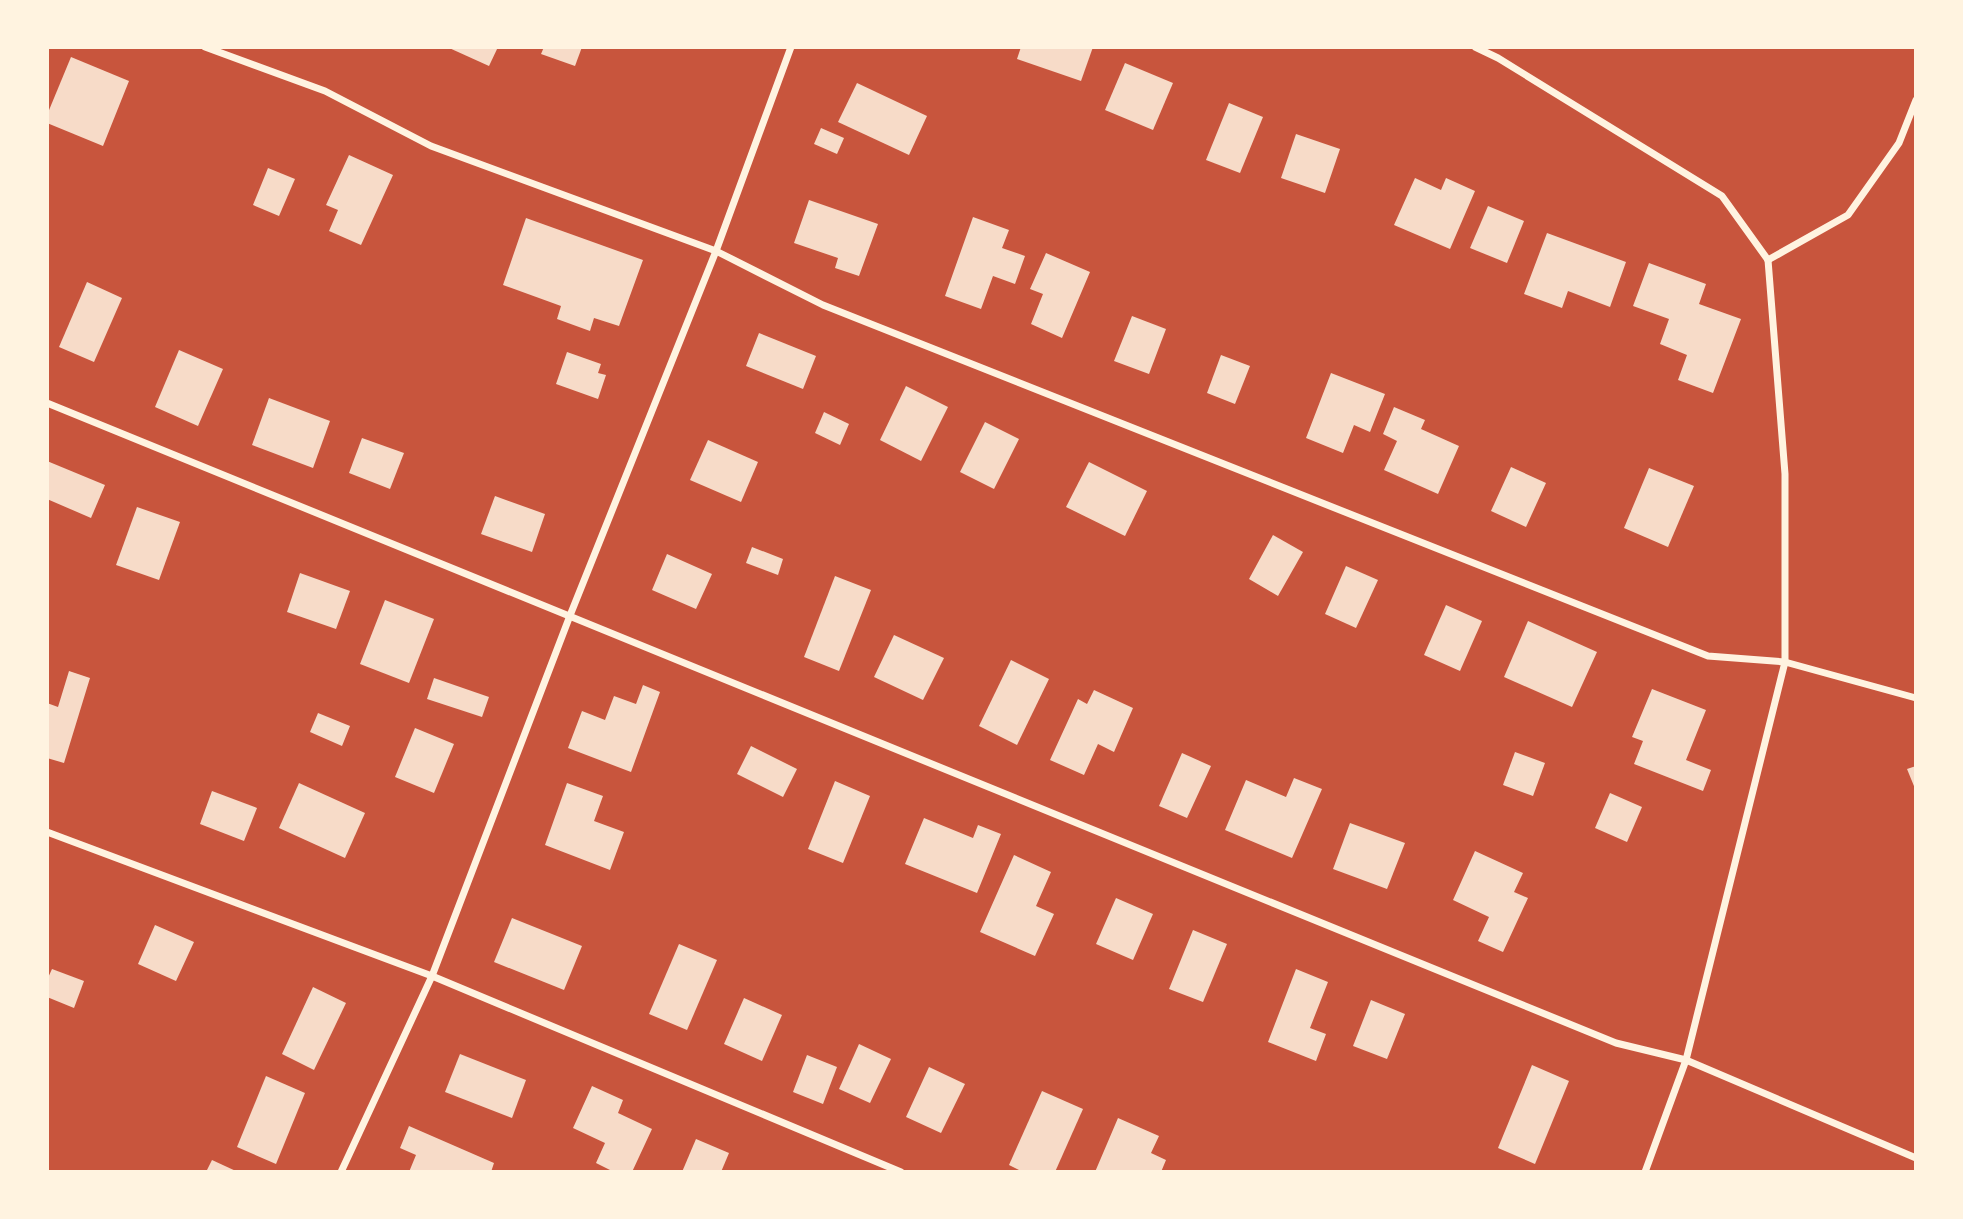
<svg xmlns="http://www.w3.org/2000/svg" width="1963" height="1219" viewBox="0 0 1963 1219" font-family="'PT Sans Narrow',sans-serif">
<rect width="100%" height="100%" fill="#c8553d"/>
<g fill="#f7dbc8">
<polygon points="447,47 498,47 489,66"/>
<polygon points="544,47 582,47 575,66 541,54"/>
<polygon points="1021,47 1093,47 1081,81 1017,59"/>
<polygon points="71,57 129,81 103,146 47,123 47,115"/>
<polygon points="1125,63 1173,83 1153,130 1105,110"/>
<polygon points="857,83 927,116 909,155 838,122"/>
<polygon points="1229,103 1263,117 1240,173 1206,160"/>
<polygon points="821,128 844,138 837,154 814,144"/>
<polygon points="1296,134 1340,149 1325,193 1281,178"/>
<polygon points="349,155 393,175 361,245 329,231 338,210 326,205"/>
<polygon points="268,168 295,179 279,216 253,205"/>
<polygon points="1415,178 1441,190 1446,178 1475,191 1450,249 1394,225"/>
<polygon points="809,200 878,224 859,276 835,268 838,258 794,243"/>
<polygon points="1488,206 1524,221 1507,263 1470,248"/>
<polygon points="973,217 1009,230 1002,248 1025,256 1015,284 993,276 981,309 945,296"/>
<polygon points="526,218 643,260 619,326 594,318 590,331 557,319 561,306 503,285"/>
<polygon points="1547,233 1626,262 1610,307 1568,291 1562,308 1524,294"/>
<polygon points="1046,253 1090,272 1062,338 1031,324 1043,294 1030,289"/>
<polygon points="1649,263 1706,284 1699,304 1741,319 1713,393 1678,380 1687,355 1660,344 1669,319 1633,306"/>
<polygon points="87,282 122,298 94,362 59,347"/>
<polygon points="1132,316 1166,329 1149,374 1114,361"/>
<polygon points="759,333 816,356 803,389 746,366"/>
<polygon points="179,350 223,369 198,426 155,407"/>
<polygon points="567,352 601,364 598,373 606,375 598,399 556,384"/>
<polygon points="1221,355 1250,366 1235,404 1207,393"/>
<polygon points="1331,373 1385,394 1370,432 1354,425 1343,453 1306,438"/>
<polygon points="906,386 948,407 921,461 880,440"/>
<polygon points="269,398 330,421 313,468 252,445"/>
<polygon points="1394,407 1425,420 1421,429 1459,446 1438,494 1384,470 1397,441 1383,434"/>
<polygon points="824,412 849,424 840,445 815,433"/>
<polygon points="985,422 1019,439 994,489 960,472"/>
<polygon points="362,438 404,453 390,489 349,473"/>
<polygon points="708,440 758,462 741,502 690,480"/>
<polygon points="47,461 105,485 91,518 47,499"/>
<polygon points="1089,462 1147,491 1125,536 1066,507"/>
<polygon points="1511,467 1546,483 1526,527 1491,511"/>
<polygon points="1649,468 1694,486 1668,547 1624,528"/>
<polygon points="495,496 545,514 532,552 481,534"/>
<polygon points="137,507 180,522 159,580 116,565"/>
<polygon points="1273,535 1303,552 1278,596 1249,579"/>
<polygon points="752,547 783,559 778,575 746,563"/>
<polygon points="667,554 712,574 696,609 652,590"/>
<polygon points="1346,566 1378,580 1356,628 1325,614"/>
<polygon points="300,573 350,591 336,629 287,612"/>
<polygon points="835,576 871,590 839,671 804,657"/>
<polygon points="385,600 434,619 409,683 360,664"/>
<polygon points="1446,605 1482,621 1460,671 1424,655"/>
<polygon points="1528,621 1597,652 1572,707 1504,677"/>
<polygon points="894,635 944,658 923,700 874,677"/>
<polygon points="1011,660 1049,679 1017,745 979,726"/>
<polygon points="69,671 90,678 64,763 47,758 47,703 58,707"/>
<polygon points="434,678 489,697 482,717 427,699"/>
<polygon points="643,685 660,692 631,772 568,748 582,711 605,720 614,696 636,704"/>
<polygon points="1652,689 1706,710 1686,760 1711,770 1703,791 1634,764 1643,741 1632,737"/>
<polygon points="1094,690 1133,708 1114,752 1098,744 1084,775 1050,760 1078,699 1087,704"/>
<polygon points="318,713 350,726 342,746 310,732"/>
<polygon points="415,728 454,744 434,793 395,777"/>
<polygon points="751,746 797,769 783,797 737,774"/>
<polygon points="1515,752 1545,763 1533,796 1503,785"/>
<polygon points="1182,753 1211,766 1187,818 1159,806"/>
<polygon points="1916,766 1916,791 1907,769"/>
<polygon points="1294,778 1322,789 1292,858 1225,830 1246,780 1286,797"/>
<polygon points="835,781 870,796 843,863 808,849"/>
<polygon points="299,783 365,813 345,858 279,828"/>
<polygon points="567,783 603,796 594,821 624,832 610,870 545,845"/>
<polygon points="212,791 257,808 244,841 200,824"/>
<polygon points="1610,793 1642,807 1627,842 1595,828"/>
<polygon points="924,818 973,838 978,825 1001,834 977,893 905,864"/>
<polygon points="1350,823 1405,843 1387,889 1333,869"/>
<polygon points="1475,851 1523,873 1514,892 1528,898 1503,952 1478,941 1489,917 1453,900"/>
<polygon points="1014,855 1051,872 1036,906 1054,914 1035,956 980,932"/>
<polygon points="1116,898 1153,914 1133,960 1096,944"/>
<polygon points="512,918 582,946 564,990 494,962"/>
<polygon points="155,925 194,942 176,981 138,964"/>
<polygon points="1193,930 1227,944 1203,1002 1169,989"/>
<polygon points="679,944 717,960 687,1030 649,1014"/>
<polygon points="52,969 84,981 74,1008 47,997 47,980"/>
<polygon points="1296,969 1328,982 1310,1028 1326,1034 1316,1061 1268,1042"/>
<polygon points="313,987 346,1003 314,1070 282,1054"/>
<polygon points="744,998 782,1015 762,1061 724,1044"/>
<polygon points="1371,1000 1405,1014 1387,1059 1353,1046"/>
<polygon points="859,1044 891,1059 870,1103 839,1089"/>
<polygon points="460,1054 526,1080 512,1118 445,1092"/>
<polygon points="807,1055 837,1067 823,1104 793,1092"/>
<polygon points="1532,1065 1569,1081 1535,1164 1498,1148"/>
<polygon points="929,1067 965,1084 941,1133 906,1117"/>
<polygon points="266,1076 305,1093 276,1164 237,1147"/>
<polygon points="592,1086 623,1100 618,1113 652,1129 632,1172 614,1172 596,1163 605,1143 573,1128"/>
<polygon points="1042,1091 1083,1109 1055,1172 1023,1172 1009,1165"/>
<polygon points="1118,1118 1159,1136 1151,1153 1166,1160 1161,1172 1095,1172"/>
<polygon points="409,1126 494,1163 491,1172 409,1172 416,1155 400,1148"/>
<polygon points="696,1139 729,1153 721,1172 682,1172"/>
<polygon points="212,1160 238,1172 206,1172"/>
</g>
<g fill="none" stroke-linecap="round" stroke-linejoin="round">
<g stroke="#fff3e0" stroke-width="7">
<polyline points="205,47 325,91 431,146 716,251 823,305 1708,656 1785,662 1916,698"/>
<polyline points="1475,47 1498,58 1722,196 1768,260"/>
<polyline points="1768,260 1848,215 1899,143 1916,100"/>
<path d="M47,403c525,211 1046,428 1569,640l70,17 230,98"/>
<polyline points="47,832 432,976 901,1172"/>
<polyline points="341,1172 432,976 571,613 716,251 791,47"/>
<polyline points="1645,1172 1686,1060 1785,662 1785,474 1768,260"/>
</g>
</g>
<rect width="1963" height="1219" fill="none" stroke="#fff3e0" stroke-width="98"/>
</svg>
